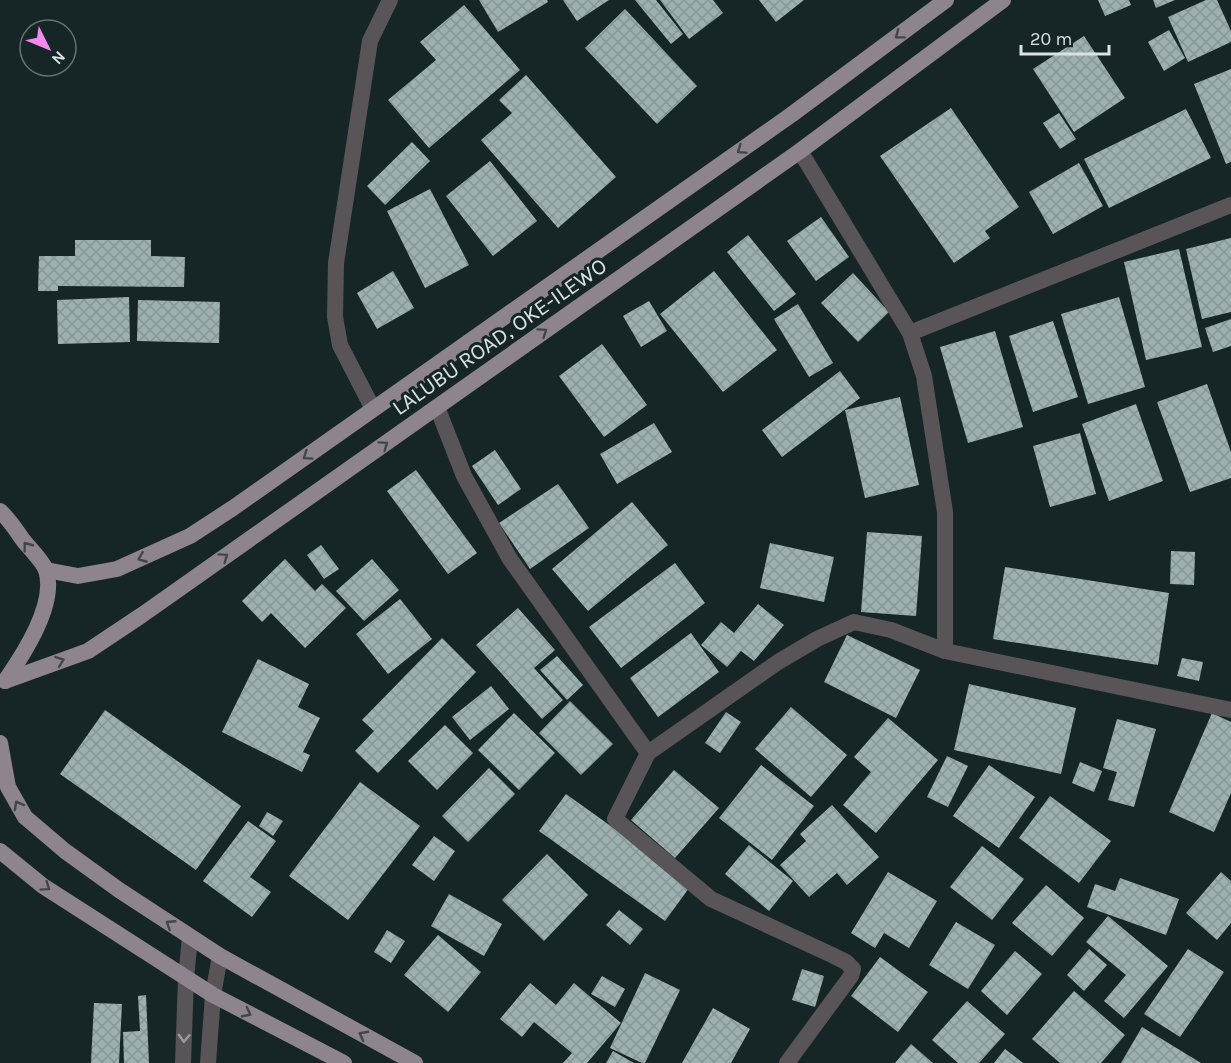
<svg xmlns="http://www.w3.org/2000/svg" width="1231" height="1063" viewBox="0 0 1231 1063" font-family="Karla,sans-serif">
<defs>
<pattern id="building-cross-hatch" width="8" height="8" patternUnits="userSpaceOnUse" patternTransform="scale(1.5)"><rect width="8" height="8" fill="#9db0b0"/><path d="M0 0l8 8M0 8l8-8" fill="none" stroke="#869595"/></pattern>
</defs>
<rect width="100%" height="100%" fill="#162626"/>
<g fill="url(#building-cross-hatch)">
<polygon points="479,0 547,0 548,2 498,32"/>
<polygon points="563,0 609,0 577,21"/>
<polygon points="635,0 656,0 683,34 671,44"/>
<polygon points="660,0 713,0 723,13 689,39"/>
<polygon points="759,0 804,0 776,22"/>
<polygon points="1098,0 1129,0 1131,5 1105,16"/>
<polygon points="1153,0 1175,0 1156,8"/>
<polygon points="1206,0 1217,0 1231,31 1231,42 1188,62 1168,17"/>
<polygon points="464,5 520,70 429,148 388,100 436,60 420,42"/>
<polygon points="625,9 697,86 657,124 585,48"/>
<polygon points="1169,30 1185,58 1164,71 1148,42"/>
<polygon points="1084,36 1125,98 1074,132 1033,69"/>
<polygon points="1231,69 1231,162 1226,164 1194,84"/>
<polygon points="526,75 616,177 558,228 481,140 512,113 499,100"/>
<polygon points="951,108 1019,207 985,231 990,238 954,263 880,156"/>
<polygon points="1186,109 1211,158 1109,208 1084,159"/>
<polygon points="1059,113 1076,139 1060,149 1043,123"/>
<polygon points="412,142 430,161 385,205 367,186"/>
<polygon points="490,161 537,221 493,256 446,196"/>
<polygon points="1079,163 1103,206 1053,234 1029,192"/>
<polygon points="430,189 469,265 425,288 387,211"/>
<polygon points="821,217 849,257 816,281 787,241"/>
<polygon points="748,235 796,294 774,311 727,252"/>
<polygon points="1231,238 1231,312 1202,319 1186,249"/>
<polygon points="75,240 151,240 151,256 185,257 184,287 58,286 58,291 38,291 39,256 75,256"/>
<polygon points="1179,249 1202,347 1146,360 1124,262"/>
<polygon points="393,271 414,308 377,329 357,293"/>
<polygon points="714,271 777,350 723,392 660,314"/>
<polygon points="853,273 889,312 858,342 821,303"/>
<polygon points="129,297 130,342 58,344 57,300"/>
<polygon points="1119,297 1145,387 1088,404 1061,314"/>
<polygon points="138,300 220,302 219,343 137,341"/>
<polygon points="649,301 667,331 641,347 623,316"/>
<polygon points="798,304 833,363 809,377 774,319"/>
<polygon points="1231,319 1231,346 1213,352 1205,328"/>
<polygon points="1053,321 1078,397 1033,412 1009,336"/>
<polygon points="995,331 1023,427 968,443 940,347"/>
<polygon points="602,344 647,405 604,437 559,376"/>
<polygon points="840,371 860,398 782,457 762,430"/>
<polygon points="1207,384 1231,452 1231,478 1190,492 1157,402"/>
<polygon points="900,397 919,485 865,498 845,410"/>
<polygon points="1136,404 1163,481 1109,501 1082,424"/>
<polygon points="654,423 672,452 617,484 600,454"/>
<polygon points="1080,433 1096,494 1050,507 1033,446"/>
<polygon points="495,450 521,489 498,505 472,466"/>
<polygon points="416,470 477,553 448,574 387,491"/>
<polygon points="558,484 589,528 530,569 499,523"/>
<polygon points="632,502 668,545 588,611 552,569"/>
<polygon points="867,532 922,536 916,616 861,612"/>
<polygon points="770,543 834,557 824,602 760,588"/>
<polygon points="321,545 339,569 324,579 307,555"/>
<polygon points="1171,551 1195,552 1194,585 1170,584"/>
<polygon points="285,559 315,591 322,584 346,608 305,648 271,613 262,622 242,601"/>
<polygon points="372,559 399,590 364,621 336,591"/>
<polygon points="675,563 705,603 621,668 589,627"/>
<polygon points="1005,567 1169,593 1158,665 993,639"/>
<polygon points="400,599 432,639 388,674 356,634"/>
<polygon points="758,604 784,625 754,661 741,651 727,667 701,645 721,622 734,633"/>
<polygon points="518,608 555,650 534,668 563,700 542,719 476,645"/>
<polygon points="691,633 719,672 658,717 630,678"/>
<polygon points="847,635 920,670 896,718 824,682"/>
<polygon points="442,638 476,672 378,773 355,751 374,731 362,720"/>
<polygon points="557,656 583,685 567,700 540,670"/>
<polygon points="1182,658 1203,662 1199,681 1177,676"/>
<polygon points="258,659 309,684 298,707 320,718 303,752 310,755 302,772 222,732"/>
<polygon points="969,684 1076,708 1061,774 954,750"/>
<polygon points="491,686 509,709 470,740 452,717"/>
<polygon points="570,701 613,744 581,775 539,733"/>
<polygon points="791,707 847,755 811,797 755,749"/>
<polygon points="105,710 241,806 196,870 60,774"/>
<polygon points="726,712 741,722 720,753 705,743"/>
<polygon points="514,713 555,753 519,790 478,750"/>
<polygon points="1212,713 1231,722 1231,793 1214,832 1169,812"/>
<polygon points="888,718 938,760 876,833 843,805 871,772 854,757"/>
<polygon points="1117,719 1156,729 1134,807 1108,800 1117,772 1103,768"/>
<polygon points="445,725 473,753 437,790 408,761"/>
<polygon points="947,756 968,766 948,807 927,797"/>
<polygon points="1080,762 1102,771 1094,792 1072,783"/>
<polygon points="761,765 814,806 772,860 719,818"/>
<polygon points="989,765 1035,797 999,848 953,816"/>
<polygon points="489,768 515,794 468,842 442,816"/>
<polygon points="674,770 719,808 675,858 631,820"/>
<polygon points="360,782 420,826 348,920 289,876"/>
<polygon points="566,794 692,884 665,921 539,831"/>
<polygon points="1050,796 1111,841 1079,883 1019,838"/>
<polygon points="832,805 879,857 847,885 837,873 809,897 780,865 806,841 800,834"/>
<polygon points="267,812 283,821 273,836 259,826"/>
<polygon points="248,821 276,841 250,877 271,892 252,917 203,881"/>
<polygon points="434,836 455,851 434,881 412,865"/>
<polygon points="749,845 793,881 769,911 725,874"/>
<polygon points="982,846 1024,879 992,920 950,887"/>
<polygon points="547,854 588,895 544,941 502,900"/>
<polygon points="888,872 937,901 909,948 884,933 875,948 851,933"/>
<polygon points="1221,872 1231,881 1231,923 1217,940 1186,913"/>
<polygon points="1120,878 1179,899 1166,935 1087,907 1095,884 1115,891"/>
<polygon points="1046,885 1084,918 1052,956 1012,923"/>
<polygon points="449,894 502,924 484,956 431,926"/>
<polygon points="619,910 643,929 630,945 606,925"/>
<polygon points="1108,916 1168,966 1124,1018 1104,1001 1126,975 1086,942"/>
<polygon points="956,922 995,945 968,989 929,965"/>
<polygon points="387,930 405,941 391,963 374,952"/>
<polygon points="438,935 481,972 448,1012 404,975"/>
<polygon points="1089,949 1107,965 1084,991 1067,975"/>
<polygon points="1188,949 1224,972 1180,1037 1144,1014"/>
<polygon points="1015,951 1042,974 1007,1015 981,991"/>
<polygon points="880,957 928,992 898,1032 851,996"/>
<polygon points="802,969 824,976 815,1007 792,1000"/>
<polygon points="645,973 680,990 645,1063 642,1063 610,1048"/>
<polygon points="602,976 625,989 615,1007 591,994"/>
<polygon points="530,983 556,1005 574,983 621,1023 587,1063 563,1063 572,1053 534,1022 522,1037 500,1019"/>
<polygon points="1074,991 1125,1035 1101,1063 1060,1063 1032,1039"/>
<polygon points="146,995 149,1063 124,1063 123,1032 140,1031 138,996"/>
<polygon points="967,1001 1005,1034 979,1063 958,1063 932,1040"/>
<polygon points="94,1003 122,1004 119,1063 91,1063"/>
<polygon points="713,1008 750,1029 731,1063 682,1063"/>
<polygon points="1142,1027 1201,1063 1121,1063"/>
<polygon points="911,1044 933,1063 895,1063"/>
<polygon points="1005,1049 1023,1063 994,1063"/>
<polygon points="613,1051 634,1063 606,1063"/>
</g>
<g fill="none" stroke-linecap="round" stroke-linejoin="round">
<g stroke="#595458" stroke-width="16">
<polyline points="800,151 910,333 924,376 945,512 945,651"/>
<polyline points="910,333 1231,205"/>
<polyline points="437,407 464,476 510,559 648,753"/>
<polyline points="373,409 340,345 335,317 336,263 370,41 390,0"/>
<polyline points="183,1063 186,978 190,937"/>
<polyline points="208,1063 213,995 220,956"/>
<polyline points="787,1063 851,976 853,969 846,962 832,955 711,899 615,819 648,753 778,662 817,639 854,622 891,630 945,651 1231,710"/>
</g>
<g stroke="#8e848d" stroke-width="16">
<path d="M0,511c9,8 16,19 23,29 7,9 19,20 23,30 11,34 -23,85 -41,111"/>
<polyline points="46,570 78,576 117,569 190,536 233,508 791,115 946,0"/>
<polyline points="5,681 88,651 142,615 800,151 1003,0"/>
<polyline points="0,743 8,787 25,817 65,851 119,890 220,956 415,1063"/>
<polyline points="0,851 43,886 213,995 344,1063"/>
</g>
</g>
<defs><path id="oneway-chevron" d="M-2-3.5L2.5 0L-2 3.5" fill="none" stroke-width="1.6" stroke-linecap="round" stroke-linejoin="round" transform="scale(1.5)"/></defs>
<g stroke="#40474a">
<use href="#oneway-chevron" transform="translate(899 35) rotate(143)"/>
<use href="#oneway-chevron" transform="translate(741 150) rotate(145)"/>
<use href="#oneway-chevron" transform="translate(543 332) rotate(-35)"/>
<use href="#oneway-chevron" transform="translate(384 445) rotate(-35)"/>
<use href="#oneway-chevron" transform="translate(307 456) rotate(145)"/>
<use href="#oneway-chevron" transform="translate(27 546) rotate(-127)"/>
<use href="#oneway-chevron" transform="translate(224 557) rotate(-35)"/>
<use href="#oneway-chevron" transform="translate(142 558) rotate(158)"/>
<use href="#oneway-chevron" transform="translate(60 661) rotate(-20)"/>
<use href="#oneway-chevron" transform="translate(18 805) rotate(-119)"/>
<use href="#oneway-chevron" transform="translate(46 887) rotate(35)"/>
<use href="#oneway-chevron" transform="translate(170 924) rotate(-147)"/>
<use href="#oneway-chevron" transform="translate(247 1013) rotate(28)"/>
<use href="#oneway-chevron" transform="translate(363 1035) rotate(-152)"/>
</g>
<use stroke="#999c9e" href="#oneway-chevron" transform="translate(184 1038) rotate(92)"/>
<g text-anchor="middle" stroke-width="6" stroke-linejoin="round" paint-order="stroke">
<g font-size="22" fill="#d9e3e3" stroke="#162626">
<text transform="translate(499 336) rotate(-35)" y="8">LALUBU ROAD, OKE-ILEWO</text>
</g>
</g>
<g transform="translate(48 48) rotate(133)"><circle r="28" fill="#162626" stroke="#647272" stroke-width="1.5"/>
<path d="M0-4.5L10 22L0 15L-10 22Z" fill="#f489f0"/>
<text y="-9" font-size="16" font-weight="bold" text-anchor="middle" fill="#d9e3e3">N</text>
</g>
<path d="M1021 45v9h88v-9" fill="none" stroke="#d9e3e3" stroke-width="3"/>
<text x="1030" y="45" font-size="18" fill="#d9e3e3" stroke="#162626" stroke-width="4.5" paint-order="stroke">20 m</text>
</svg>
